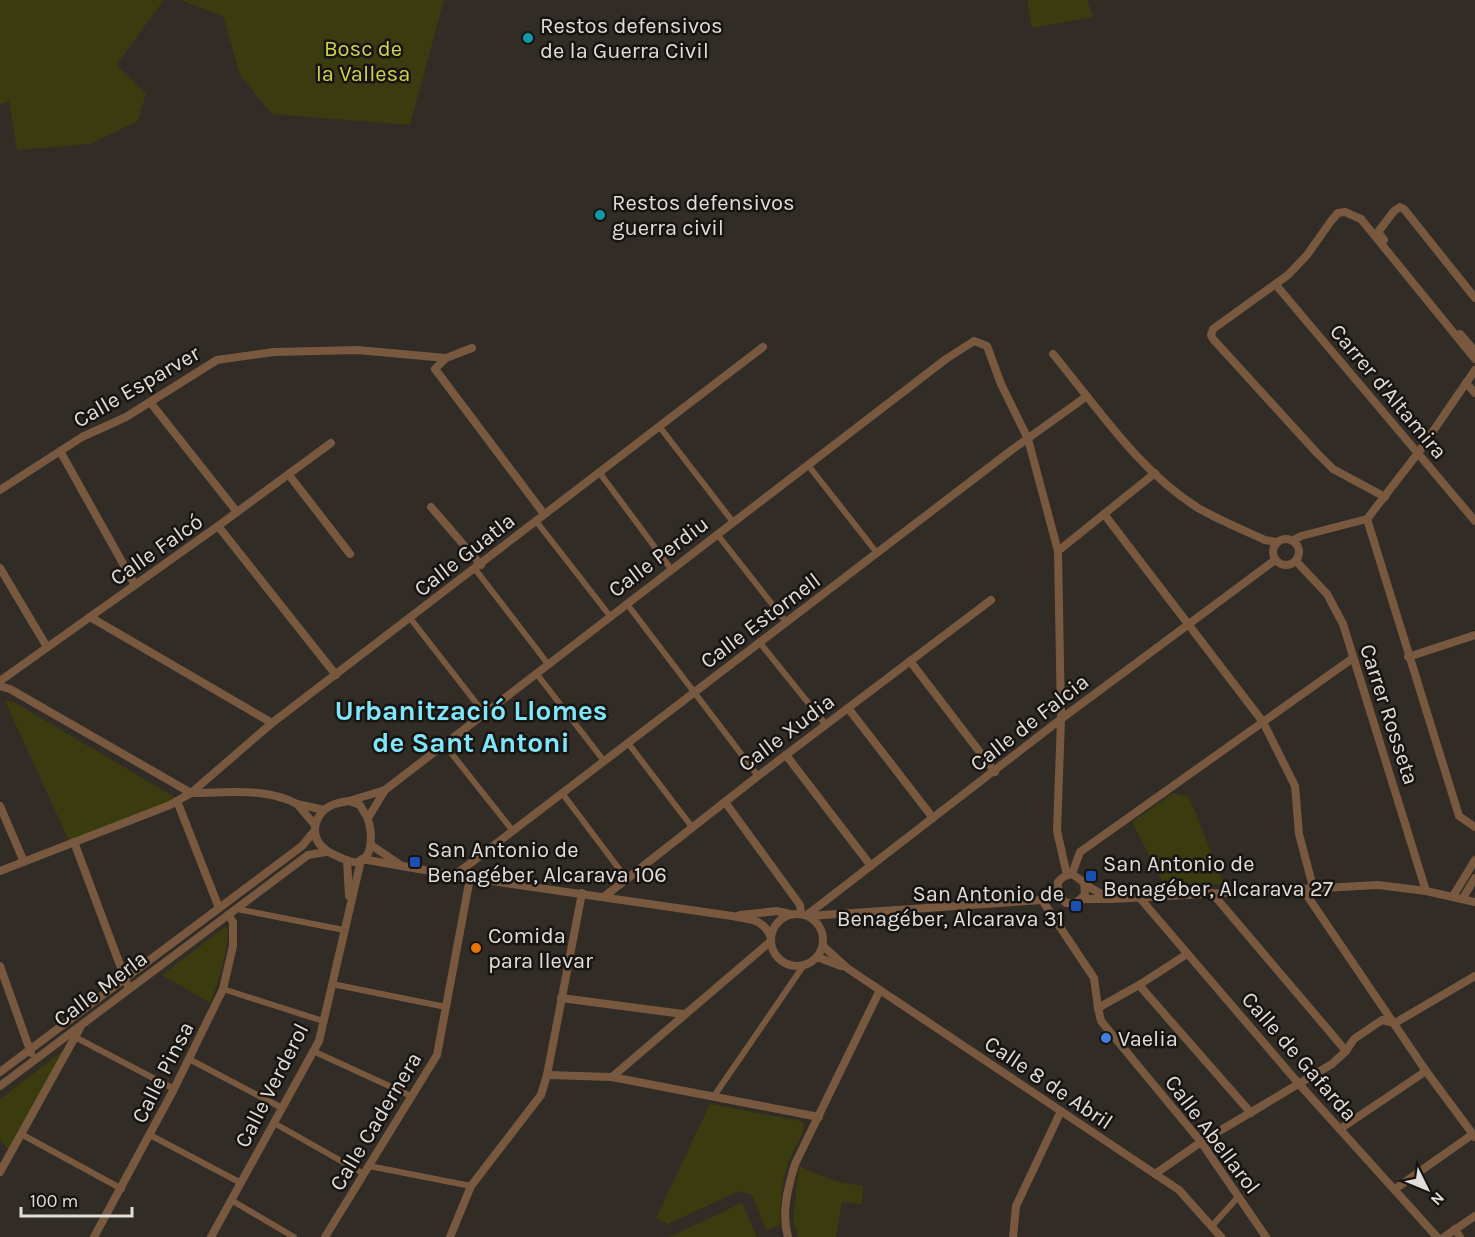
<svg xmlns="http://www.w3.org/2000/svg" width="1475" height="1237" viewBox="0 0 1475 1237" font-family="Karla,sans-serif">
<rect width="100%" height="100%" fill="#312c26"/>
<g fill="#3a3b0e">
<polygon points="0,0 164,0 116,65 146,93 138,121 90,144 17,150 9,101 0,104"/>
<polygon points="180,0 444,0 410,125 272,114 240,75 223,16"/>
<polygon points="1027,0 1087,0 1093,17 1032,28"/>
<polygon points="7,701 14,702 176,798 169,802 69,841 6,703"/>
<polygon points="1173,793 1189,797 1224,884 1164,884 1132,822"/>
<path d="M225,927l3,1c-1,27 -8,51 -18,75l-48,-28z"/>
<polygon points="68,1047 9,1149 0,1140 0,1099"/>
<path d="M710,1104l91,17 3,3c0,13 -12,27 -16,40 -7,20 -8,40 -8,61l-14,5 -14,-35 -13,-4 -71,33 -12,-6z"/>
<polygon points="799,1166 835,1181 863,1186 862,1204 842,1202 836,1237 798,1237 793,1219"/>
<polygon points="742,1203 757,1237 669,1237"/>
</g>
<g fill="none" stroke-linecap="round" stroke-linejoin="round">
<g stroke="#78593f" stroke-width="6">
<polyline points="659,426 733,522"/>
<polyline points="808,465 877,553"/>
<polyline points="599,472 671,569"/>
<polyline points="536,521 610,616"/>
<polyline points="717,534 786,622"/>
<polyline points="475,569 548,664"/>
<polyline points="627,604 758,776"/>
<polyline points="410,618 484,713"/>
<polyline points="760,643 826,725"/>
<polyline points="536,673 604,761"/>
<polyline points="628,743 692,827"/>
<polyline points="444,744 513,831"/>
<polyline points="562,793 626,878"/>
<polyline points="237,909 344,930"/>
<polyline points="332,984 446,1007"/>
<polyline points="223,989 323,1021"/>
<polyline points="75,1037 174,1089"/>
<polyline points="313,1051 411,1096"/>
<polyline points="189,1059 282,1108"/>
<polyline points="714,1096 804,965"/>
<polyline points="274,1123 364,1174"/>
<polyline points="21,1134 122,1189"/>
<polyline points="150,1135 241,1183"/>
<polyline points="369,1166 471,1186"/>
<polyline points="231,1200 294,1237"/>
<polyline points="1212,1226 1238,1197"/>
</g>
<g stroke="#78593f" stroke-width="8">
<polyline points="1384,240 1378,232 1394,211 1400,207 1404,209 1475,298"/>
<polyline points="1276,285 1475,521"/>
<polyline points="1460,334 1475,351"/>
<polyline points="472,348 446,358 435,369 544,514"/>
<path d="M1053,354c44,53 86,117 145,154 21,12 45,22 67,32l11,2"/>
<polyline points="1466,383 1475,393"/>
<polyline points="150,402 237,512"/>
<polyline points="60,451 135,585"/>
<polyline points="289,475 350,554"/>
<polyline points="0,490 82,437 126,417 217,360 274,352 357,350 446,358"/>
<polyline points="1385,497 1333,469 1316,452 1213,339 1211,335 1213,329 1288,275 1307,255 1331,221 1338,213 1345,212 1361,219 1475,359"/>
<polyline points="431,507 481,565"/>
<polyline points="1104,514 1263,722 1295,786 1299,834 1313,887"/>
<polyline points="1367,519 1459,816 1475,827"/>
<polyline points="1367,519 1418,453 1475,370"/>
<polyline points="218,526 336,675"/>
<circle cx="1286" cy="552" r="13"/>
<polyline points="1294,540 1301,536 1367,519"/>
<polyline points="1058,551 1155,473"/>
<polyline points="1296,561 1327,594 1343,624 1426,891"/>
<polyline points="0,568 47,647"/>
<polyline points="90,617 272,723"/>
<polyline points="1408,657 1475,635"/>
<polyline points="910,661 995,772"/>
<polyline points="0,681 218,526 331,443"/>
<polyline points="0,686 10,689 191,793"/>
<polyline points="848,708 933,818"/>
<polyline points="786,755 871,866"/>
<polyline points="385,790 946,359 974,341 987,346 1001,384 1028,439 1058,551 1061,719 1057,831 1067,875"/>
<path d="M191,793c36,0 74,-6 106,11"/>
<polyline points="177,801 219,908"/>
<path d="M349,801l11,4c2,4 5,8 7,12 5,12 8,42 -10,45 -6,1 -13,-3 -18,-5 -15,-6 -28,-16 -23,-34 5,-16 18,-20 33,-22z"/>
<polyline points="349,801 385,790 368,818"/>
<polyline points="725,802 800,905 801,913"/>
<polyline points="0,806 24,862"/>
<polyline points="315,825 297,804 324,810"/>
<polyline points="74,842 129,989"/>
<polyline points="371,845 402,866"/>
<path d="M362,859l108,19 262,38c18,4 32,2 39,22"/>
<polyline points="347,860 349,896"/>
<polyline points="0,871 170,805 191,793 272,723 763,347"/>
<polyline points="1072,874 1080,852 1353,658"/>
<polyline points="455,875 1013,449 1087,396"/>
<path d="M1084,883l1,12 -9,8h-10l-8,-8v-13c12,-13 17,-7 27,2 8,6 17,10 25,15"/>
<polyline points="1302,888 1426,1071 1475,1137"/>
<polyline points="1212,893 1346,1051"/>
<polyline points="605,896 758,776 991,600"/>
<polyline points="1453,896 1475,860"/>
<polyline points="1139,897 1299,1084 1437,1237"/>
<polyline points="1463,898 1475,878"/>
<polyline points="1082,899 1111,899 1378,885 1426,891 1475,902"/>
<polyline points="1042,900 1094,978 1098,1008 1101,1021 1201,1142 1266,1237"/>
<circle cx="797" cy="940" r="26"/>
<polyline points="740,915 777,911 790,914"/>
<polyline points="807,915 1061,719 1275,560"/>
<polyline points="809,916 1042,900 1058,895"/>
<polyline points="823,946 847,968 1179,1190 1221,1237"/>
<polyline points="817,957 841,966"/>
<polyline points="0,966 31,1053"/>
<polyline points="1139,985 1251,1113"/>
<polyline points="561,998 683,1014"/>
<polyline points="1098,1008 1139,985 1187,954"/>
<polyline points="0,1072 302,846 315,830"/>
<polyline points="547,1075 612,1077 819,1117"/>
<polyline points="612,1077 771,941"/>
<polyline points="0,1086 308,855 326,852"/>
<polyline points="1340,1129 1426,1071"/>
<polyline points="0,1172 80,1028"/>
<polyline points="1155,1174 1201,1142 1332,1064 1346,1051 1354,1039 1382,1020 1395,1023 1475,976"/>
<polyline points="1395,1189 1473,1134"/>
<polyline points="1455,1229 1460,1237"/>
<polyline points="94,1237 174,1089 223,989 233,946 233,922 228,915"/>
<polyline points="211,1237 319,1041 361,860"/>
<polyline points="325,1237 437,1055 470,878"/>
<polyline points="450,1237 471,1186 541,1095 547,1075 582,893"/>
<path d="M788,1237c-7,-24 0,-50 7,-73l85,-174"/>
<polyline points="1013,1237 1016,1206 1061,1111"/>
<polyline points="1444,1237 1475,1216"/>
</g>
</g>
<g fill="#0f9aa8" stroke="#171412" stroke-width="2">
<circle cx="528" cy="38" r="6"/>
<circle cx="600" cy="215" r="6"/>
</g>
<g fill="#1a4fb4" stroke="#171412" stroke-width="2">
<rect x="409" y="856" width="12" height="12" rx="3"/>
<rect x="1085" y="870" width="12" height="12" rx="3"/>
<rect x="1070" y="900" width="12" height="12" rx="3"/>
</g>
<circle fill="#e8710a" stroke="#171412" stroke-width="2" cx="476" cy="948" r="6"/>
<circle fill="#3f7fe0" stroke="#171412" stroke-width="2" cx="1106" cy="1038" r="6"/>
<g text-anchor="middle" stroke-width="5" stroke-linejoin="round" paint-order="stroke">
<g font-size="22" fill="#e1deda" stroke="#171412" text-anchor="start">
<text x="540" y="33">Restos defensivos<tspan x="540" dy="25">de la Guerra Civil</tspan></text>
<text x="612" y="210">Restos defensivos<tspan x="612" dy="25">guerra civil</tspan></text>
<text x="427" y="857">San Antonio de<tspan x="427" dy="25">Benagéber, Alcarava 106</tspan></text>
<text x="1103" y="871">San Antonio de<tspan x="1103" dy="25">Benagéber, Alcarava 27</tspan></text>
<text x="1064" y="901" text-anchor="end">San Antonio de<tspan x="1064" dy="25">Benagéber, Alcarava 31</tspan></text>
<text x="488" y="943">Comida<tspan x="488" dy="25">para llevar</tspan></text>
<text x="1118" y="1046">Vaelia</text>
</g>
<g font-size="22" fill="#cfd44c" stroke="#171412">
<text x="363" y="56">Bosc de<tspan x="363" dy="25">la Vallesa</tspan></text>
</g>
<g font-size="22" fill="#e1deda" stroke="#171412">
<text transform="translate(136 386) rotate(-30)" y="8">Calle Esparver</text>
<text transform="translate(1389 391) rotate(50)" y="8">Carrer d'Altamira</text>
<text transform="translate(156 549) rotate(-35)" y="8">Calle Falcó</text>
<text transform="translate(464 554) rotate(-38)" y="8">Calle Guatla</text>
<text transform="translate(658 556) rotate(-37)" y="8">Calle Perdiu</text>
<text transform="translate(760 620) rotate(-37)" y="8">Calle Estornell</text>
<text transform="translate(1390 714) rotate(72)" y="8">Carrer Rosseta</text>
<text transform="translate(1029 722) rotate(-38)" y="8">Calle de Falcia</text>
<text transform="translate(786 732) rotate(-37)" y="8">Calle Xudia</text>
<text transform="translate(100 988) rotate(-37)" y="8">Calle Merla</text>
<text transform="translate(1300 1056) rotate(49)" y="8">Calle de Gafarda</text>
<text transform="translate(162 1072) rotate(-63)" y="8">Calle Pinsa</text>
<text transform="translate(1049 1082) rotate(34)" y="8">Calle 8 de Abril</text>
<text transform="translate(271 1085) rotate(-63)" y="8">Calle Verderol</text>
<text transform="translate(375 1121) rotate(-59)" y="8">Calle Cadernera</text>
<text transform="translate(1213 1134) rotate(53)" y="8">Calle Abellarol</text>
</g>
<g font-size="28" font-weight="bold" fill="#80e7fa" stroke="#171412">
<text x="471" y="720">Urbanització Llomes<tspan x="471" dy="32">de Sant Antoni</tspan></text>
</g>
</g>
<g transform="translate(1427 1189) rotate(133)" stroke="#171412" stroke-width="4.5" paint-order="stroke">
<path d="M0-4.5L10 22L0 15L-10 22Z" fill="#e1deda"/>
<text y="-9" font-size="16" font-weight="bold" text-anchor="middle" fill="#e1deda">N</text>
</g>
<path d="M21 1207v9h111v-9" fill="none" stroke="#e1deda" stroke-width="3"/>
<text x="30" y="1207" font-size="18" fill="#e1deda" stroke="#171412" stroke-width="4.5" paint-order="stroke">100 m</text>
</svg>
